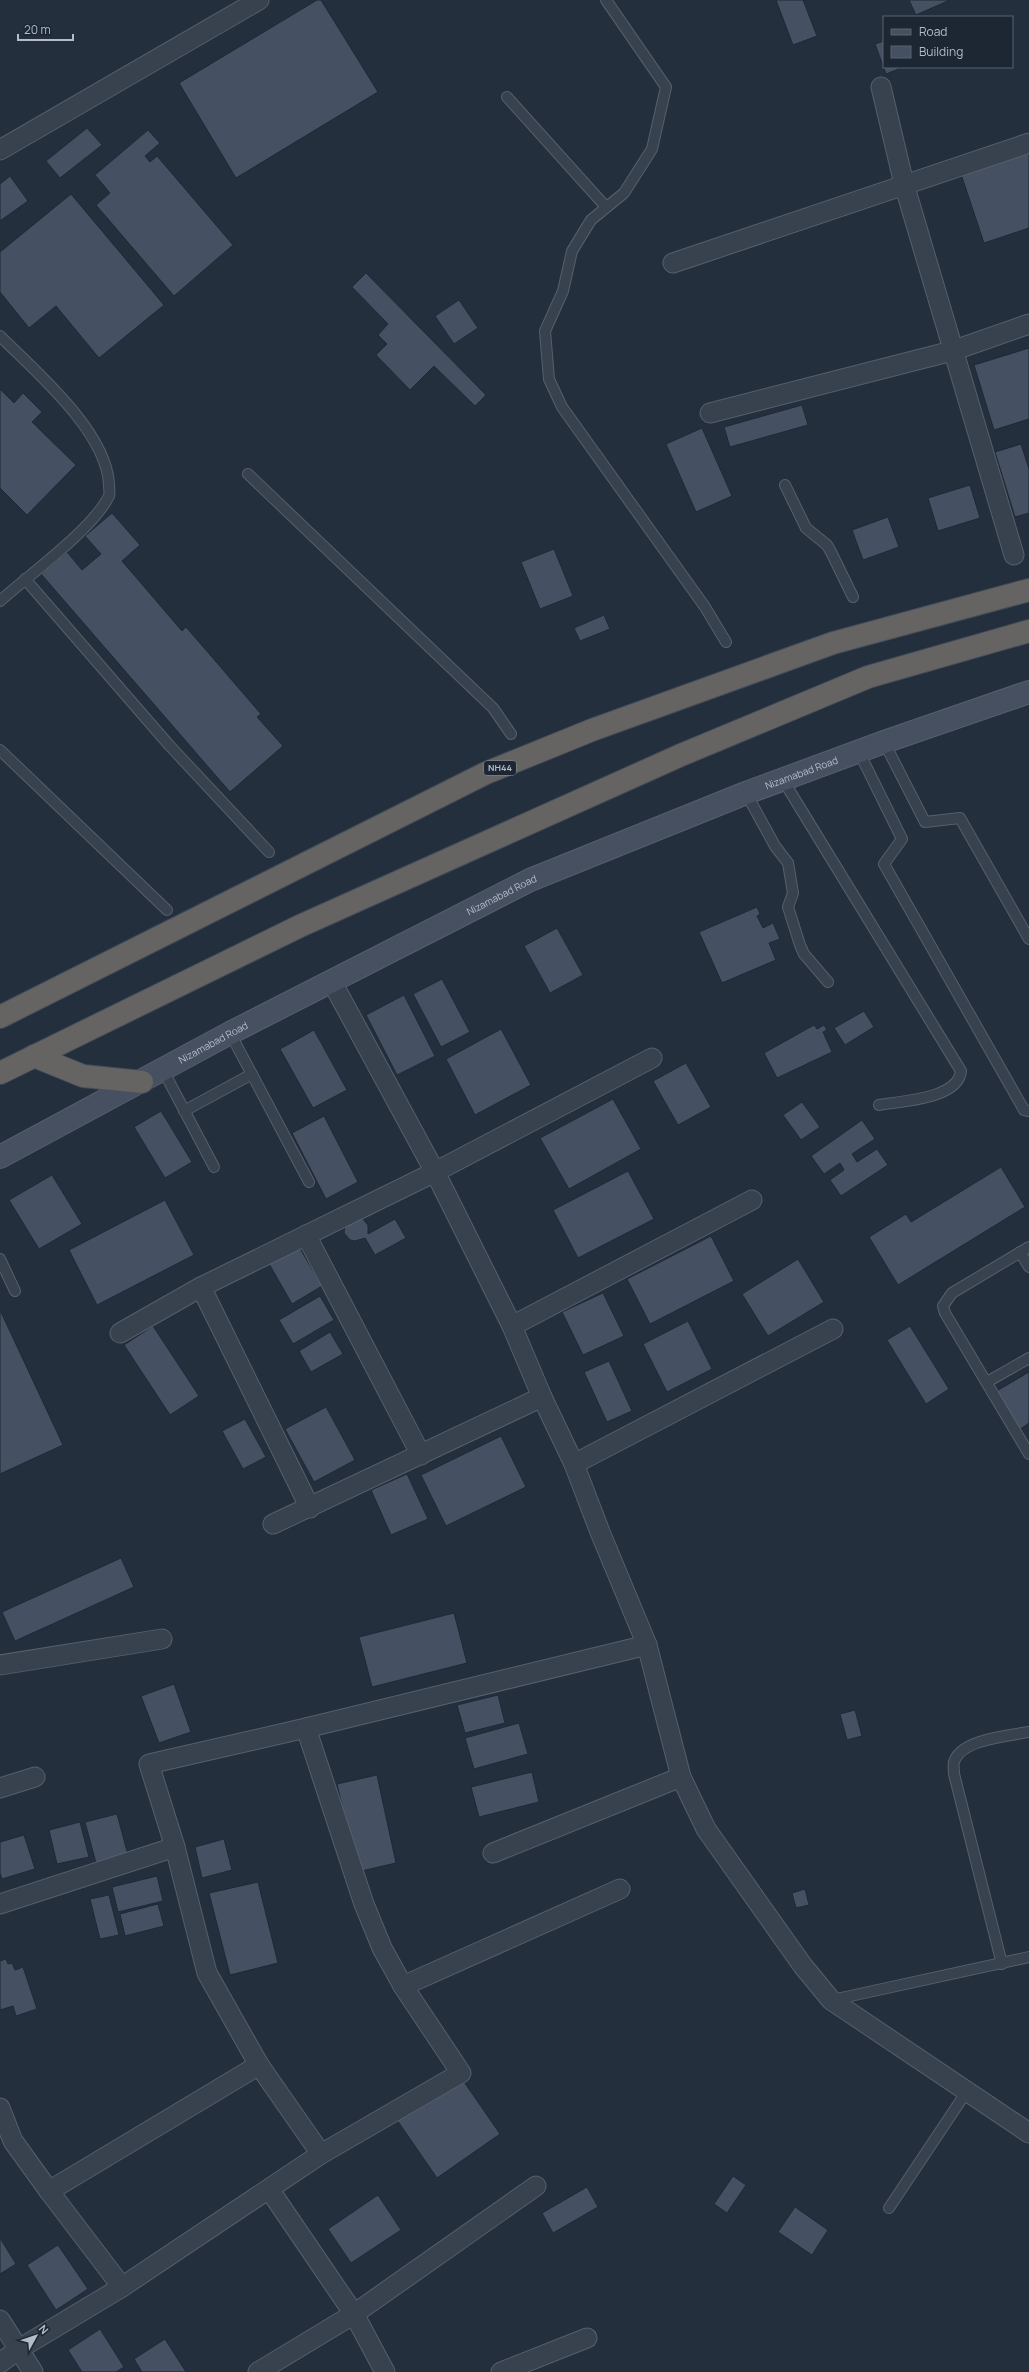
<svg xmlns="http://www.w3.org/2000/svg" width="1029" height="2372" viewBox="0 0 1029 2372" font-family="Manrope,sans-serif">
<rect width="100%" height="100%" fill="#242f3e"/>
<g fill="#455162" stroke="#1f2835">
<polygon points="317,0 321,0 378,92 236,178 179,83"/>
<polygon points="776,0 803,0 817,36 793,45"/>
<polygon points="909,0 950,0 916,15"/>
<polygon points="884,41 884,67 901,68 886,74 875,44"/>
<polygon points="87,128 102,145 60,178 46,161"/>
<polygon points="148,130 160,143 145,156 150,162 157,156 233,245 174,296 96,205 110,193 95,175"/>
<polygon points="1029,145 1029,228 984,243 959,168"/>
<polygon points="10,176 28,201 0,221 0,184"/>
<polygon points="71,194 164,305 99,358 56,306 29,328 0,292 0,252"/>
<polygon points="366,273 486,395 475,406 434,366 410,390 376,355 387,344 378,335 388,324 352,287"/>
<polygon points="459,300 478,328 454,344 435,316"/>
<polygon points="1029,348 1029,419 994,430 974,365"/>
<polygon points="0,389 14,403 23,393 42,412 32,422 76,465 27,515 0,488"/>
<polygon points="802,405 808,425 730,447 724,427"/>
<polygon points="702,428 732,496 696,512 666,444"/>
<polygon points="1021,444 1029,469 1029,513 1015,517 995,452"/>
<polygon points="970,485 980,518 938,531 928,498"/>
<polygon points="112,513 140,545 122,561 182,631 186,627 261,714 257,717 283,746 230,792 41,574 67,552 82,570 101,554 85,536"/>
<polygon points="888,517 899,547 863,560 852,530"/>
<polygon points="554,549 573,596 540,609 521,562"/>
<polygon points="604,615 610,629 580,641 574,628"/>
<polygon points="757,907 760,914 757,916 763,928 773,923 780,939 769,943 776,960 722,983 699,932"/>
<polygon points="557,928 583,975 550,993 524,946"/>
<polygon points="442,979 470,1032 441,1047 413,994"/>
<polygon points="404,995 435,1056 397,1075 366,1015"/>
<polygon points="864,1011 874,1027 845,1045 834,1028"/>
<polygon points="814,1025 817,1029 824,1025 827,1030 823,1032 832,1052 777,1078 764,1053"/>
<polygon points="501,1029 531,1085 475,1115 446,1059"/>
<polygon points="314,1030 347,1090 313,1108 280,1049"/>
<polygon points="686,1063 711,1107 678,1125 653,1081"/>
<polygon points="613,1099 641,1149 569,1189 540,1138"/>
<polygon points="802,1102 820,1127 801,1140 783,1115"/>
<polygon points="161,1111 192,1162 165,1178 134,1127"/>
<polygon points="324,1116 358,1182 326,1199 292,1133"/>
<polygon points="862,1120 875,1139 852,1154 857,1162 877,1149 888,1165 841,1196 830,1180 844,1170 840,1163 824,1174 811,1156"/>
<polygon points="1001,1167 1025,1207 898,1285 869,1237 906,1214 911,1222"/>
<polygon points="628,1171 654,1219 578,1258 553,1210"/>
<polygon points="52,1175 82,1224 39,1249 9,1200"/>
<polygon points="165,1200 194,1255 97,1305 69,1250"/>
<polygon points="362,1218 368,1225 368,1234 395,1219 406,1238 375,1255 365,1238 355,1241 350,1240 344,1233 345,1223"/>
<polygon points="711,1236 734,1281 650,1324 627,1279"/>
<polygon points="298,1245 322,1286 292,1304 268,1262"/>
<polygon points="798,1259 824,1302 768,1336 742,1294"/>
<polygon points="603,1293 624,1336 583,1355 562,1312"/>
<polygon points="320,1296 334,1320 293,1344 279,1320"/>
<polygon points="0,1310 63,1445 0,1474"/>
<polygon points="688,1321 712,1369 667,1392 643,1344"/>
<polygon points="153,1326 199,1396 170,1415 124,1345"/>
<polygon points="910,1326 949,1389 926,1404 887,1340"/>
<polygon points="330,1332 343,1354 311,1372 299,1351"/>
<polygon points="609,1361 632,1411 607,1422 584,1372"/>
<polygon points="1029,1372 1029,1423 1019,1430 995,1392"/>
<polygon points="326,1407 355,1460 314,1482 285,1429"/>
<polygon points="245,1419 266,1457 243,1469 222,1431"/>
<polygon points="501,1436 526,1487 446,1526 421,1475"/>
<polygon points="407,1474 428,1519 391,1535 371,1490"/>
<polygon points="121,1558 134,1587 15,1641 2,1612"/>
<polygon points="454,1613 467,1663 372,1687 359,1637"/>
<polygon points="174,1684 191,1732 159,1743 141,1696"/>
<polygon points="498,1695 505,1723 465,1733 457,1705"/>
<polygon points="855,1710 862,1736 847,1740 840,1714"/>
<polygon points="519,1723 528,1754 474,1769 465,1738"/>
<polygon points="532,1772 539,1802 479,1817 471,1787"/>
<polygon points="377,1775 396,1863 357,1872 337,1784"/>
<polygon points="117,1814 128,1855 96,1863 85,1822"/>
<polygon points="80,1822 89,1857 57,1864 49,1830"/>
<polygon points="24,1835 35,1869 2,1879 0,1873 0,1842"/>
<polygon points="224,1839 232,1870 202,1878 195,1847"/>
<polygon points="157,1876 163,1901 118,1912 112,1887"/>
<polygon points="258,1882 278,1963 230,1975 209,1893"/>
<polygon points="805,1889 809,1905 796,1908 792,1893"/>
<polygon points="109,1895 119,1935 100,1939 90,1899"/>
<polygon points="158,1904 164,1926 125,1936 120,1914"/>
<polygon points="6,1959 8,1964 12,1963 15,1970 23,1967 37,2009 16,2016 13,2006 0,2010 0,1961"/>
<polygon points="460,2076 500,2134 437,2178 397,2120"/>
<polygon points="733,2176 746,2185 727,2213 714,2204"/>
<polygon points="587,2187 598,2207 553,2233 542,2213"/>
<polygon points="378,2195 401,2230 351,2263 328,2229"/>
<polygon points="795,2207 828,2230 812,2255 778,2232"/>
<polygon points="0,2238 16,2264 0,2274"/>
<polygon points="58,2245 88,2289 56,2310 27,2265"/>
<polygon points="100,2329 124,2367 116,2372 82,2372 68,2350"/>
<polygon points="165,2339 186,2372 142,2372 134,2359"/>
</g>
<g fill="none" stroke-linecap="round" stroke-linejoin="round">
<defs>
<g id="service">
<polyline points="606,0 666,87 652,149 624,193 591,220 572,251 563,291 545,331 549,379 562,407 705,607 726,642"/>
<polyline points="507,97 606,207"/>
<path d="M0,336c36,36 106,95 109,148 0,4 1,9 0,12 -16,33 -80,79 -109,105"/>
<polyline points="248,474 493,708 511,734"/>
<polyline points="785,485 806,528 827,545 831,552 853,597"/>
<polyline points="25,579 169,745 269,852"/>
<polyline points="884,742 925,822 960,818 1029,939"/>
<polyline points="0,750 167,910"/>
<polyline points="859,752 902,839 884,864 1024,1110 1029,1111"/>
<path d="M783,780l178,291c-3,28 -59,30 -82,34"/>
<polyline points="746,793 775,846 788,863 793,893 788,907 800,945 804,954 828,982"/>
<polyline points="230,1033 309,1182"/>
<polyline points="163,1070 214,1167"/>
<polyline points="184,1111 252,1074"/>
<polyline points="1029,1247 952,1293 943,1306 945,1313 1029,1454"/>
<polyline points="1020,1252 1029,1267"/>
<polyline points="0,1259 15,1291"/>
<polyline points="987,1382 1029,1358"/>
<path d="M1002,1964l-48,-190c0,-3 -1,-9 0,-12 7,-23 55,-26 75,-30"/>
<polyline points="832,2000 1029,1957"/>
<polyline points="889,2208 967,2091"/>
</g>
<g id="minor">
<polyline points="881,87 904,184 1014,555"/>
<polyline points="0,150 259,0"/>
<polyline points="673,263 1029,143"/>
<polyline points="710,413 952,351 1029,324"/>
<polyline points="332,982 435,1172 512,1326 542,1397 574,1464 600,1532 647,1645 681,1777 493,1853"/>
<polyline points="306,1235 421,1455"/>
<polyline points="201,1287 310,1508"/>
<polyline points="512,1326 752,1200"/>
<polyline points="120,1333 201,1287 435,1172 652,1058"/>
<polyline points="574,1464 833,1329"/>
<polyline points="273,1524 542,1397"/>
<polyline points="0,1665 162,1639"/>
<polygon points="306,1728 364,1904 382,1948 403,1986 461,2073 321,2154 259,2065 207,1973 175,1847 149,1764"/>
<polyline points="306,1728 647,1645"/>
<polyline points="681,1777 706,1829 803,1966 831,2000 1029,2133"/>
<polyline points="0,1788 35,1777"/>
<polyline points="0,1904 175,1847"/>
<polyline points="403,1986 620,1889"/>
<polyline points="259,2065 49,2191 122,2287 321,2154"/>
<polyline points="0,2108 13,2141 49,2191"/>
<polyline points="269,2189 354,2314 385,2372"/>
<polyline points="0,2320 33,2372"/>
<polyline points="0,2363 19,2349 122,2287"/>
<polyline points="258,2372 354,2314 536,2186"/>
<polyline points="501,2372 587,2338"/>
</g>
<g id="secondary">
<path id="s1" d="M0,1157l230,-124 300,-153 216,-87 138,-51 145,-50"/>
</g>
<g id="trunk">
<polyline points="0,1017 486,773 592,730 833,643 1029,590"/>
<polyline points="34,1056 83,1076 142,1082"/>
<polyline points="0,1073 300,926 681,755 868,677 1029,631"/>
</g>
</defs>
<use href="#service" stroke="#565f6c" stroke-width="12"/>
<use href="#minor" stroke="#565f6c" stroke-width="21"/>
<use href="#secondary" stroke="#565f6c" stroke-width="24"/>
<use href="#trunk" stroke="#434c59" stroke-width="24"/>
<use href="#service" stroke="#38414e" stroke-width="10"/>
<use href="#minor" stroke="#38414e" stroke-width="19"/>
<use href="#secondary" stroke="#465061" stroke-width="22"/>
<use href="#trunk" stroke="#656462" stroke-width="22"/>
</g>
<g text-anchor="middle" stroke-width="3" stroke-linejoin="round" paint-order="stroke">
<rect fill="#1d2633" stroke="#878f9c" stroke-width="1" x="484" y="761" width="32" height="14" rx="3"/>
<g font-size="9" font-weight="bold" fill="#b4bcc9">
<text x="500" y="771">NH44</text>
</g>
<g font-size="10" fill="#b4bcc9" stroke="#1d2633">
<text dy="4" stroke="none"><textPath href="#s1" startOffset="890">Nizamabad Road</textPath></text>
<text dy="4" stroke="none"><textPath href="#s1" startOffset="566">Nizamabad Road</textPath></text>
<text dy="4" stroke="none"><textPath href="#s1" startOffset="242">Nizamabad Road</textPath></text>
</g>
</g>
<rect x="883" y="16" width="130" height="52" fill="#1d2633" stroke="#59626f"/>
<rect x="891" y="29" width="20" height="6" fill="#465061" stroke="#59626f"/>
<text x="919" y="36" font-size="12" fill="#b4bcc9">Road</text>
<rect x="891" y="46" width="20" height="12" fill="#455162" stroke="#59626f"/>
<text x="919" y="56" font-size="12" fill="#b4bcc9">Building</text>
<g transform="translate(36 2336) rotate(50)" stroke="#1d2633" stroke-width="3" paint-order="stroke">
<path d="M0-3L7 15L0 10L-7 15Z" fill="#b4bcc9"/>
<text y="-6" font-size="11" font-weight="bold" text-anchor="middle" fill="#b4bcc9">N</text>
</g>
<path d="M18 34v6h55v-6" fill="none" stroke="#b4bcc9" stroke-width="2"/>
<text x="24" y="34" font-size="12" fill="#b4bcc9" stroke="#1d2633" stroke-width="3" paint-order="stroke">20 m</text>
</svg>
